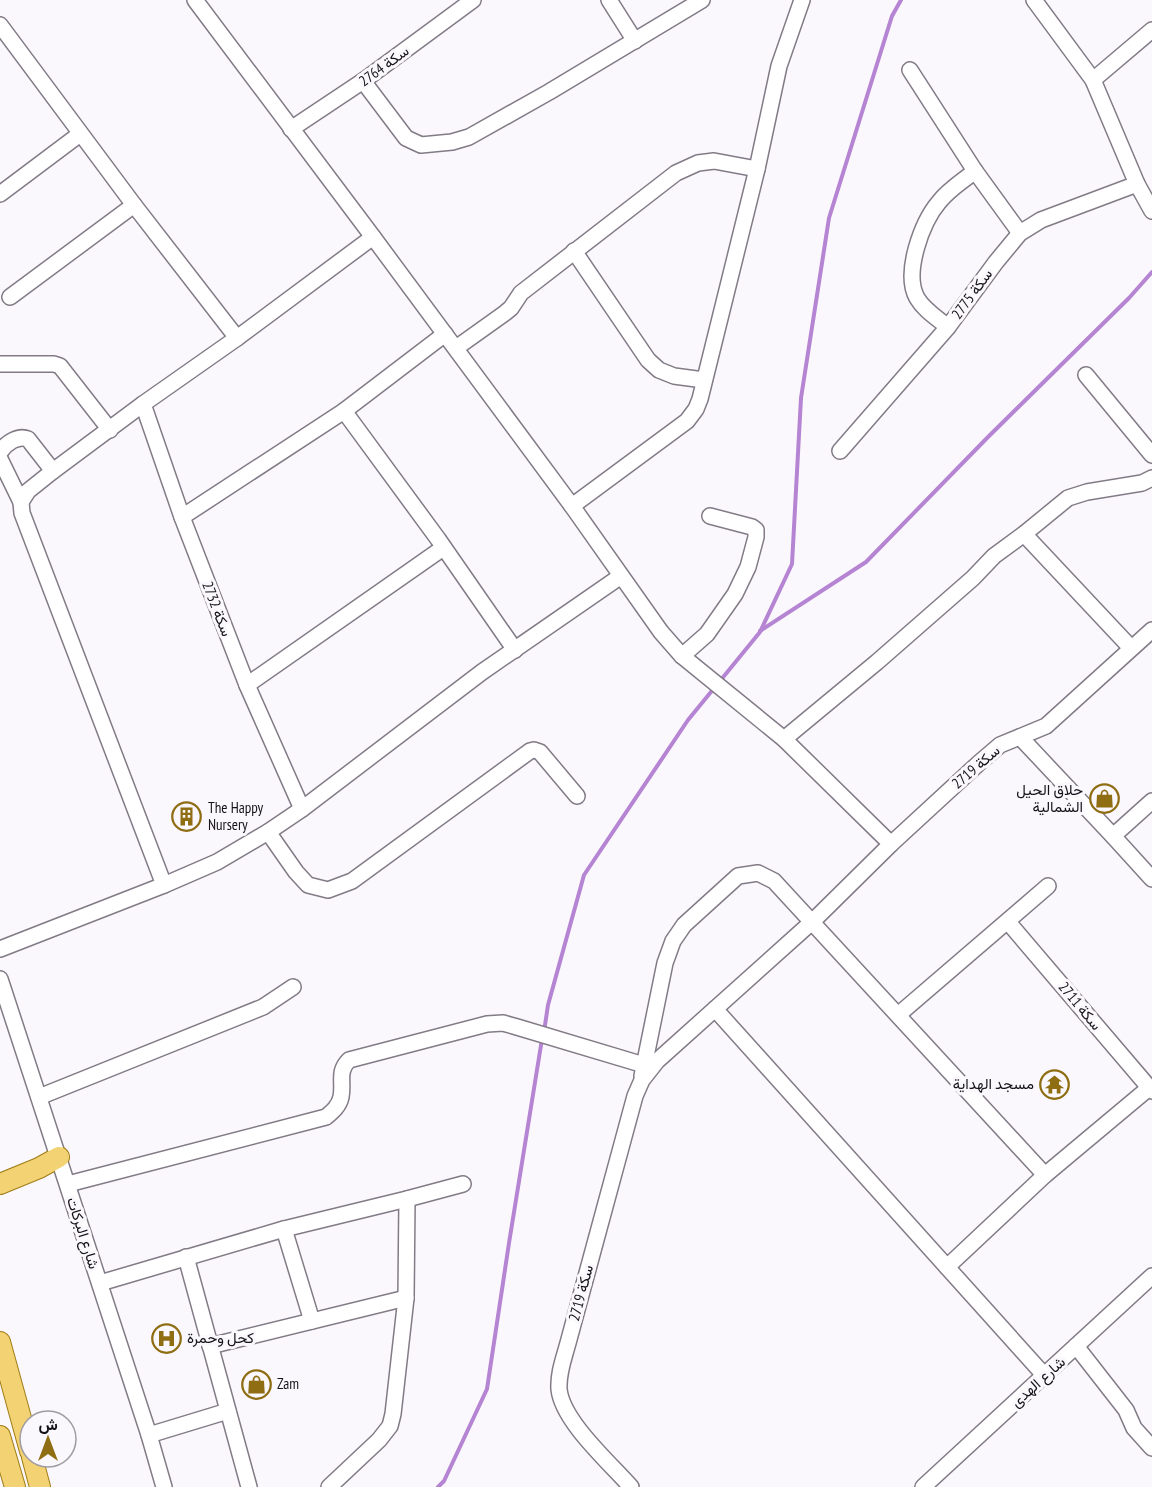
<svg xmlns="http://www.w3.org/2000/svg" width="1152" height="1487" viewBox="0 0 1152 1487" font-family="'PT Sans Narrow',Vazirmatn,sans-serif">
<rect width="100%" height="100%" fill="#fbf8fd"/>
<g fill="none" stroke-linecap="round" stroke-linejoin="round">
<g stroke="#b584d2" stroke-width="4">
<polyline points="760,631 866,562 988,437 1129,298 1152,272"/>
<polyline points="720,681 760,632 792,564 801,398 829,218 892,16 901,0"/>
<polyline points="544,1032 548,1005 584,875 688,720 715,687"/>
<polyline points="438,1487 444,1481 487,1389 509,1243 542,1039"/>
</g>
<defs>
<g id="minor">
<polyline points="195,0 373,237 572,506 661,632 682,656 784,739 891,844"/>
<polyline points="609,0 635,41"/>
<polyline points="1034,0 1093,80 1137,184 1152,211"/>
<polyline points="0,25 134,205 237,338"/>
<polyline points="910,70 975,171 1020,233"/>
<polyline points="1093,80 1152,30"/>
<polyline points="363,81 406,138 421,145 452,142 469,137 549,92 702,0"/>
<polyline points="291,129 363,81 473,0"/>
<polyline points="0,194 80,134"/>
<polyline points="574,251 648,360 659,370 674,376 704,380"/>
<polyline points="10,297 134,205"/>
<path d="M948,327c-11,-9 -24,-17 -31,-29 -14,-25 5,-76 22,-96 10,-13 24,-21 36,-31"/>
<polyline points="456,348 505,313 511,308 521,293 676,173 698,163 714,161 757,169"/>
<polyline points="0,364 54,364 60,366 110,430"/>
<polyline points="1086,375 1152,455"/>
<polyline points="143,404 182,517 247,685 302,809"/>
<polyline points="344,411 438,539 515,650"/>
<polyline points="840,451 948,327 996,262 1020,233 1041,220 1137,184"/>
<path d="M0,452c6,-9 18,-17 28,-13l25,32"/>
<polyline points="0,459 21,502"/>
<polyline points="572,506 687,421 696,409 700,399 757,169 779,66 802,0"/>
<polyline points="182,517 344,411 445,334"/>
<polyline points="1024,534 1131,648"/>
<polyline points="682,656 707,634 735,594 748,567 756,537 756,530 752,527 710,516"/>
<polyline points="247,685 443,548"/>
<polyline points="1020,737 1113,836 1152,879"/>
<polyline points="784,739 877,662 973,578 994,556 1024,534 1068,498 1087,492 1142,483 1152,478"/>
<polyline points="268,832 296,872 308,885 328,890 352,881 530,751 534,750 540,752 577,796"/>
<polyline points="1113,836 1152,801"/>
<polyline points="164,885 22,513 21,502 28,491 53,471 143,404 237,338 373,237"/>
<polyline points="1008,922 1152,1091"/>
<polyline points="0,949 164,885 217,862 268,832 302,809 482,672 621,576"/>
<polyline points="0,979 149,1435 164,1487"/>
<polyline points="715,1009 1044,1375"/>
<polyline points="898,1015 1048,886"/>
<polyline points="642,1076 665,963 673,941 684,925 738,876 758,873 774,881 1045,1175"/>
<polyline points="39,1097 263,1007 293,987"/>
<path d="M68,1184l258,-67c7,-6 13,-11 15,-20 3,-15 -4,-25 8,-37l138,-36 16,-1 14,4 127,38"/>
<polyline points="284,1229 312,1321"/>
<polyline points="186,1257 249,1487"/>
<polyline points="947,1267 1045,1175 1149,1088"/>
<polyline points="100,1283 284,1229 407,1199 463,1184"/>
<polyline points="210,1346 406,1298"/>
<polyline points="1076,1346 1126,1410 1134,1428 1152,1448"/>
<polyline points="149,1435 228,1411"/>
<polyline points="329,1487 379,1440 390,1426 393,1414 406,1298 407,1199"/>
<path d="M631,1487c-21,-24 -69,-66 -72,-98 -1,-16 5,-31 9,-46l67,-247 7,-16 15,-19 156,-140 78,-77 88,-81 21,-18 46,-19 106,-96"/>
<polyline points="923,1487 1152,1276"/>
</g>
<g id="major">
<polyline points="0,1184 39,1168 59,1157"/>
<polyline points="0,1342 30,1451"/>
<polyline points="0,1436 15,1487"/>
<polyline points="32,1457 40,1487"/>
</g>
</defs>
<use href="#minor" stroke="#827b87" stroke-width="18"/>
<use href="#major" stroke="#9f7c16" stroke-width="22"/>
<use href="#minor" stroke="#fff" stroke-width="15"/>
<use href="#major" stroke="#f2d273" stroke-width="20"/>
</g>
<defs>
<symbol id="shop-ring" viewBox="-11 -11 22 22"><circle r="9.5" fill="#fbf8fd" stroke="#8f6d12" stroke-width="1.5"/><path d="M-5-2.5h2.3a2.7 3.5 0 0 1 5.4 0H5L5.5 6h-11ZM-1.5-2.5h3a1.5 2.3 0 0 0-3 0Z" fill="#8f6d12"/></symbol>
<symbol id="building-ring" viewBox="-11 -11 22 22"><circle r="9.5" fill="#fbf8fd" stroke="#8f6d12" stroke-width="1.5"/><path d="M-4-6H4V6H1V3H-1V6H-4ZM-2.5-4.3h1.7v1.8h-1.7ZM.8-4.3h1.7v1.8H.8ZM-2.5-1h1.7V.8h-1.7ZM.8-1h1.7V.8H.8Z" fill="#8f6d12"/></symbol>
<symbol id="temple-ring" viewBox="-11 -11 22 22"><circle r="9.5" fill="#fbf8fd" stroke="#8f6d12" stroke-width="1.5"/><path d="M0-6L5-2H3V0L6.5 2.5H4V6H1.5V3h-3V6H-4V2.5H-6.5L-3 0V-2H-5Z" fill="#8f6d12"/></symbol>
<symbol id="hospital-ring" viewBox="-11 -11 22 22"><circle r="9.5" fill="#fbf8fd" stroke="#8f6d12" stroke-width="1.5"/><path d="M-5-5h3v3.5h4V-5h3V5h-3V1.5h-4V5h-3Z" fill="#8f6d12"/></symbol>
</defs>
<g fill-rule="evenodd">
<use href="#shop-ring" x="1088" y="782" width="33" height="33"/>
<use href="#building-ring" x="170" y="800" width="33" height="33"/>
<use href="#temple-ring" x="1038" y="1068" width="33" height="33"/>
<use href="#hospital-ring" x="150" y="1322" width="33" height="33"/>
<use href="#shop-ring" x="240" y="1368" width="33" height="33"/>
</g>
<g text-anchor="middle" stroke-width="6" stroke-linejoin="round" paint-order="stroke">
<g font-size="15" fill="#151317" stroke="#fbf8fd">
<text transform="translate(384 66) rotate(-36)" y="5">سكة 2764</text>
<text transform="translate(972 294) rotate(-54)" y="5">سكة 2775</text>
<text transform="translate(217 609) rotate(69)" y="5">سكة 2732</text>
<text transform="translate(976 767) rotate(-41)" y="5">سكة 2719</text>
<text transform="translate(1080 1006) rotate(50)" y="5">سكة 2711</text>
<text transform="translate(83 1233) rotate(72)" y="5">شارع البركات</text>
<text transform="translate(581 1293) rotate(-75)" y="5">سكة 2719</text>
<text transform="translate(1038 1382) rotate(-42)" y="5">شارع الهدى</text>
</g>
<g font-size="15" fill="#151317" stroke="#fbf8fd" text-anchor="start">
<text x="1083" y="795" text-anchor="end">حلاق الحيل<tspan x="1083" dy="17">الشمالية</tspan></text>
<text x="208" y="813">The Happy<tspan x="208" dy="17">Nursery</tspan></text>
<text x="1034" y="1089" text-anchor="end">مسجد الهداية</text>
<text x="187" y="1343">كحل وحمرة</text>
<text x="277" y="1389">Zam</text>
</g>
</g>
<g transform="translate(48 1439)"><circle r="28" fill="#fbf8fd" stroke="#9f9ca1" stroke-width="1.5"/>
<path d="M0-4.5L10 22L0 15L-10 22Z" fill="#8f6d12"/>
<text y="-9" font-size="16" font-weight="bold" text-anchor="middle" fill="#151317">ش</text>
</g>
</svg>
